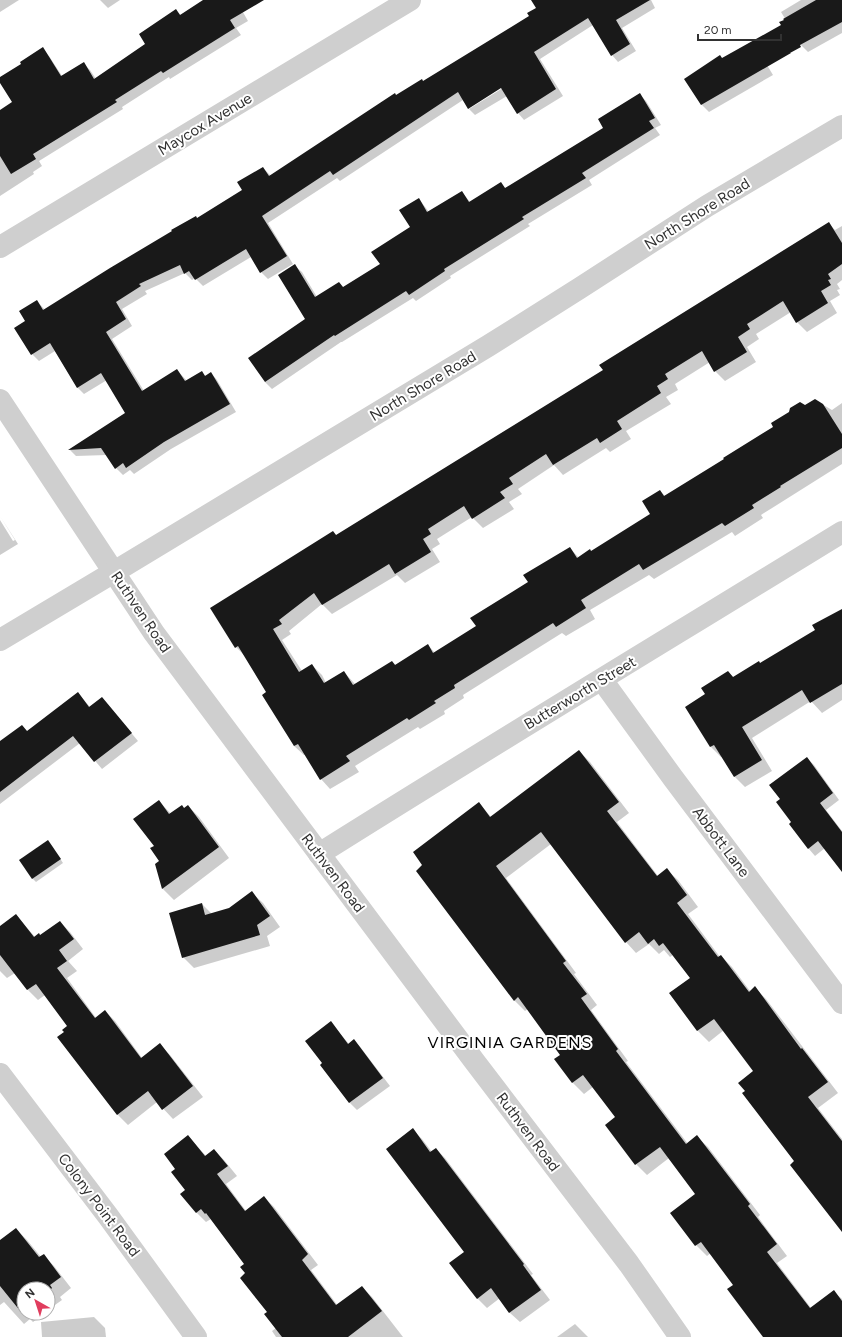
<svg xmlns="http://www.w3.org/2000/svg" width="842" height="1337" viewBox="0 0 842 1337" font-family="Figtree,sans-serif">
<rect width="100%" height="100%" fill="#fff"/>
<g fill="#0003">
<polygon points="0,0 19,0 0,12"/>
<polygon points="100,0 120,0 108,8"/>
<polygon points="205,0 236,0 248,21 236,28 241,35 170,79 169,77 122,107 123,109 39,161 42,166 33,172 34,174 0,196 0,111 13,102 0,81 0,78 23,64 42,49 49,56 62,76 83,63 90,70 96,79 146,44 176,11 181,15"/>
<polygon points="557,0 651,0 655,8 622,28 636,51 618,62 612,55 593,25 540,59 563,96 524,120 518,113 507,96 475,115 469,109 506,86 505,85 469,107 469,109 463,100 340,181 337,178 268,223 293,264 268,279 261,272 251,257 203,286 195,278 192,280 185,273 145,291 147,294 122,309 132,326 112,339 144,391 177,370 187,381 202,373 206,376 211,373 217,380 236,412 171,449 134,474 130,470 123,475 116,468 107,455 76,456 70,450 126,413 107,380 84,394 77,387 55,351 39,361 32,354 27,321 37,301 45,310 243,191 263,168 271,176 396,96 423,82"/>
<polygon points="801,0 842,0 842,33 808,52 801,45 781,12"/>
<polygon points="758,50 773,75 709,112 702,105 685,79 722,58"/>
<polygon points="639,94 646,101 661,125 655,128 660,135 589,180 592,185 528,224 530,226 450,276 451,278 416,301 413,298 342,342 341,342 272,389 265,382 306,319 295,266 302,272 317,297 344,288 381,265 411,227 419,199 429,212 462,192 470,202 500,183 506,189 605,128"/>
<polygon points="829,224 835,230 842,226 842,280 837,284 840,289 837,290 840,295 830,301 837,313 807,332 797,322 791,312 756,334 759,339 747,347 756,362 725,381 715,371 710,362 675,384 678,390 666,397 671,404 626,431 631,439 610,452 606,448 563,475 554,465 518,489 522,494 509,502 514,509 483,528 472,517 437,539 440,544 432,549 440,562 405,583 397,575 332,614 322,604 289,631 291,634 282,640 302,671 312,665 322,675 326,683 344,672 355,684 392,662 396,665 428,645 435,653 477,626 570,548 579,558 591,552 652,514 660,491 666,497 815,400 832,410 842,403 842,464 761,515 763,518 735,536 732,532 654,579 649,575 590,610 595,619 566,636 562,633 463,695 464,698 444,711 445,714 420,729 418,727 355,766 359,772 330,789 321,779 306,755 304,755 294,746 268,692 246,657 236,647 333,532 337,536 604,371"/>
<polygon points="0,516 18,544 0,555 0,520 13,541 15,540"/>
<polygon points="842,610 842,700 822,713 811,701 752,738 772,771 745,787 734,776 723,756 721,757 711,747 686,708 706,695 728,672 734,678 760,664 816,631"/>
<polygon points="78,693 90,707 102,698 138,741 102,769 80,743 0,804 0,743 28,732"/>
<polygon points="579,751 590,762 629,813 617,822 658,876 667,870 678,880 698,907 688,914 720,957 721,956 732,967 750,991 755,988 766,999 838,1093 818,1108 842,1139 842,1230 746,1092 755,1072 724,1030 709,1042 698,1031 670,994 691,979 673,955 670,957 664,950 659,954 649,944 636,953 626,942 551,844 506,878 576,973 574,974 597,1005 591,1010 628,1061 626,1062 688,1144 697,1137 708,1147 760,1215 758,1217 787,1256 777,1263 811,1308 833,1291 842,1299 842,1337 773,1337 711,1253 707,1256 696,1245 696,1194 669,1158 647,1175 636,1164 606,1125 617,1118 593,1087 584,1094 573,1083 556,1059 562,1055 528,1009 525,1011 514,1000 479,803 491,817"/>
<polygon points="807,758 814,765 839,800 826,810 842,831 842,870 825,848 815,856 809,849 790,824 792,822 782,800"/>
<polygon points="159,801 171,814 182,806 185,809 188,806 199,817 229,858 174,900 163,889 156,864 160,861"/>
<polygon points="51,845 63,863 36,882 32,878"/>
<polygon points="252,893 263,903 280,927 267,936 270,946 194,968 183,957 202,904 212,914 229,909"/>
<polygon points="16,915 35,937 41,936 60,922 70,932 83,949 68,961 77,971 67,978 96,1018 105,1011 115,1021 142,1058 160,1045 170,1055 203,1097 173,1119 157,1102 128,1125 118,1115 65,1032 69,1027 45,995 38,1000 28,990 15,973 7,978 0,971 0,927"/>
<polygon points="331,1023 349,1044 354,1040 361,1048 390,1086 357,1110 350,1103 321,1065 323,1063"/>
<polygon points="413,1130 422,1139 432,1152 436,1149 445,1158 533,1274 531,1275 550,1300 520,1322 510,1313 500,1298 487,1308 477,1298 465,1253"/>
<polygon points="188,1136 206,1156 214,1150 224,1160 237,1176 226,1184 246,1211 264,1197 274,1207 318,1265 311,1270 338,1306 362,1287 372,1297 403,1337 276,1337 272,1331 276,1328 246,1274 246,1264 211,1219 206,1222 196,1212 186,1190 177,1169"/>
<polygon points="16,1229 27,1240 41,1257 43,1255 54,1266 71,1288 60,1297 62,1300 48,1310 48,1289 24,1289 24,1313 45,1313 33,1322 30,1319 24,1324 4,1302 0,1305 0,1241"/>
<polygon points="94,1317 105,1328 106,1337 42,1337 41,1322"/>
<polygon points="575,1324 588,1337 557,1337"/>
</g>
<g fill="#191919">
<polygon points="203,0 264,0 230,20 235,28 163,73 161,71 115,100 117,102 33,154 36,159 11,174 0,156 0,110 12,102 0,83 0,77 21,64 20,62 43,47 61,76 84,62 94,79 145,44 139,34 176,9 180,15"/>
<polygon points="531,0 650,0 616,20 630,44 611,56 588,18 534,52 556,89 517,114 501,88 468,109 458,92 333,175 330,171 262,216 287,256 260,273 246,249 195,280 189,271 184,274 180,265 139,284 141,286 116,302 126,319 106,332 142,391 177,369 185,381 202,371 205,376 211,372 230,404 164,442 126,468 123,463 115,469 101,448 68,450 125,413 101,373 77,388 50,343 31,355 14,328 25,321 19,311 37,300 43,310 110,268 172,231 171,230 196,216 197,218 242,190 237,182 263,167 269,176 395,93 396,95 422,79 423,81 529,16 527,13 536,8"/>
<polygon points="816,0 842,0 842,22 800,45 801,47 790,53 791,53 701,105 684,79 720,55 722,58 781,25 779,22 784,20 783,19"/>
<polygon points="640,93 655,118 649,121 654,128 582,173 586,178 522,217 524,219 444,269 445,271 409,295 406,291 346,329 335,336 334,335 265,382 248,358 305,319 278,275 295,264 315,297 339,282 343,287 380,264 371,252 410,227 399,210 419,198 427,212 462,191 469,202 501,182 505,188 603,128 598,119"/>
<polygon points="829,222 842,243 842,264 828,274 831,279 828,280 831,285 821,291 828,303 796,323 783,301 747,324 750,329 738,337 747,352 714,372 702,351 665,374 668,379 657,386 661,393 617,421 622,429 600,443 597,438 553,465 546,454 509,478 513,484 500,492 505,498 472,519 464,506 428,529 431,534 423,539 431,552 395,574 389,564 322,605 314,593 279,620 282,624 273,629 299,672 312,664 324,683 344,671 353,685 392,661 395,665 428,644 433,653 476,626 470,618 528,582 523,575 570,547 577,558 590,549 591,551 650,514 642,501 660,490 664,496 724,459 723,458 773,427 771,423 789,412 790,408 800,402 805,405 815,399 823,404 842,434 842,448 780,486 781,487 752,505 754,508 725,526 722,523 643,570 639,564 581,600 586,608 556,627 553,623 454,685 455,688 434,701 436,703 409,720 407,718 346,756 350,761 320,780 298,744 294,746 262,695 266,692 238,646 235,648 210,608 333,531 336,535 603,370 599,365"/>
<polygon points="842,609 842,684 810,703 802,690 742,727 762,760 734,777 714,745 710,747 685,707 705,694 701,688 728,671 733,677 759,661 760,663 815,630 812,625"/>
<polygon points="78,692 89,707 102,697 132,733 94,762 73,736 0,792 0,741 22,725 27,731"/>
<polygon points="579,750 619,802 607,811 657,876 667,868 687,895 677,903 718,957 721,955 749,992 755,986 801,1049 802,1048 828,1082 808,1097 842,1141 842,1232 790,1165 794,1161 742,1093 745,1091 738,1083 753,1071 714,1019 697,1031 669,993 690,978 663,943 659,946 654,939 648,944 639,932 625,943 541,832 496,866 566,961 563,963 587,994 581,998 618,1049 616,1051 686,1144 697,1135 750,1204 748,1206 777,1244 767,1252 810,1308 834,1290 842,1301 842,1337 763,1337 727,1289 733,1285 701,1242 695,1246 670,1213 695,1194 660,1147 635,1165 605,1125 615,1117 583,1075 572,1083 554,1059 560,1055 518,997 514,1001 416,871 422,865 413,852 479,802 490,817"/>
<polygon points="807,757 833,793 820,803 842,832 842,872 818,841 808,849 789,824 791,822 776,802 780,799 769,785"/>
<polygon points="159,800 169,814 182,805 184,808 188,805 219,847 162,889 155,864 159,861 150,848 154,846 133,819"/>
<polygon points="48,840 61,859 32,879 19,860"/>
<polygon points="252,891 270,916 257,925 260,935 182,958 169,913 202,903 205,915 229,908"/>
<polygon points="16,914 34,937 39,933 40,935 60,921 74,939 59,950 67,961 57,968 95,1018 105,1010 141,1058 160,1043 193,1086 162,1110 148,1091 117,1115 57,1037 64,1032 62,1030 67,1026 36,984 27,990 0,955 0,926"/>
<polygon points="331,1021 348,1044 354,1039 383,1078 349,1103 320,1065 322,1063 305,1041"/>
<polygon points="413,1128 430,1152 436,1148 524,1264 523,1265 541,1290 509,1313 491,1288 477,1299 449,1263 464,1252 386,1149"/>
<polygon points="188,1135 205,1156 214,1149 228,1166 217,1174 245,1211 264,1196 308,1254 302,1260 336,1305 362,1286 382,1311 348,1337 282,1337 264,1314 267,1312 240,1278 245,1273 240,1267 244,1264 206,1213 205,1214 201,1209 196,1213 180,1194 185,1190 171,1172 175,1169 164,1154"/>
<polygon points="16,1228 39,1257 44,1254 61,1277 50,1285 52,1288 48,1292 48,1289 24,1289 24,1310 21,1312 0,1286 0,1240"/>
</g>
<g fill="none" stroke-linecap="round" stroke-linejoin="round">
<g stroke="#cfcfcf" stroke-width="22">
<polyline points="0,247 410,0"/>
<polyline points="0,400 154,633 475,1062 629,1264 680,1337"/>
<polyline points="0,640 114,572 488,346 580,288 707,206 842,126"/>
<polyline points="602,680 673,778 842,1003"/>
<path d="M319,854c173,-109 349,-215 523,-322"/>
<polyline points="0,1074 108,1216 196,1337"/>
</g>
</g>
<g text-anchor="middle" stroke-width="4" stroke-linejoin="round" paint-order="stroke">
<g font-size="15" fill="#323232" stroke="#fff">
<text transform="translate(205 124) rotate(-31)" y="5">Maycox Avenue</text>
<text transform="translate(697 214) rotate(-32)" y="5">North Shore Road</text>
<text transform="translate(423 386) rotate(-31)" y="5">North Shore Road</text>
<text transform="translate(141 612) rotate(56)" y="5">Ruthven Road</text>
<text transform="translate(580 693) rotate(-31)" y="5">Butterworth Street</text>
<text transform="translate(721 842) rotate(53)" y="5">Abbott Lane</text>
<text transform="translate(333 873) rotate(53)" y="5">Ruthven Road</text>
<text transform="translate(528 1132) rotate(53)" y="5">Ruthven Road</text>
<text transform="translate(99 1205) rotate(53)" y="5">Colony Point Road</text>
</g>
<g font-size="16" letter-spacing="1" fill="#000" stroke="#fff">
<text x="510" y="1048">VIRGINIA GARDENS</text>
</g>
</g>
<g transform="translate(36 1301) rotate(321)"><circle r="19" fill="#ffffff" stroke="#adadad"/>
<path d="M0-3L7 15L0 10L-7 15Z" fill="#e03d5e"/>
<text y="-6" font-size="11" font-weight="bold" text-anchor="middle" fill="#323232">N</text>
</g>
<path d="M698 34v6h83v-6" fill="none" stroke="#323232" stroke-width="2"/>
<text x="704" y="34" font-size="12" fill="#323232" stroke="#ffffff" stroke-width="3" paint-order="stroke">20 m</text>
</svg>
